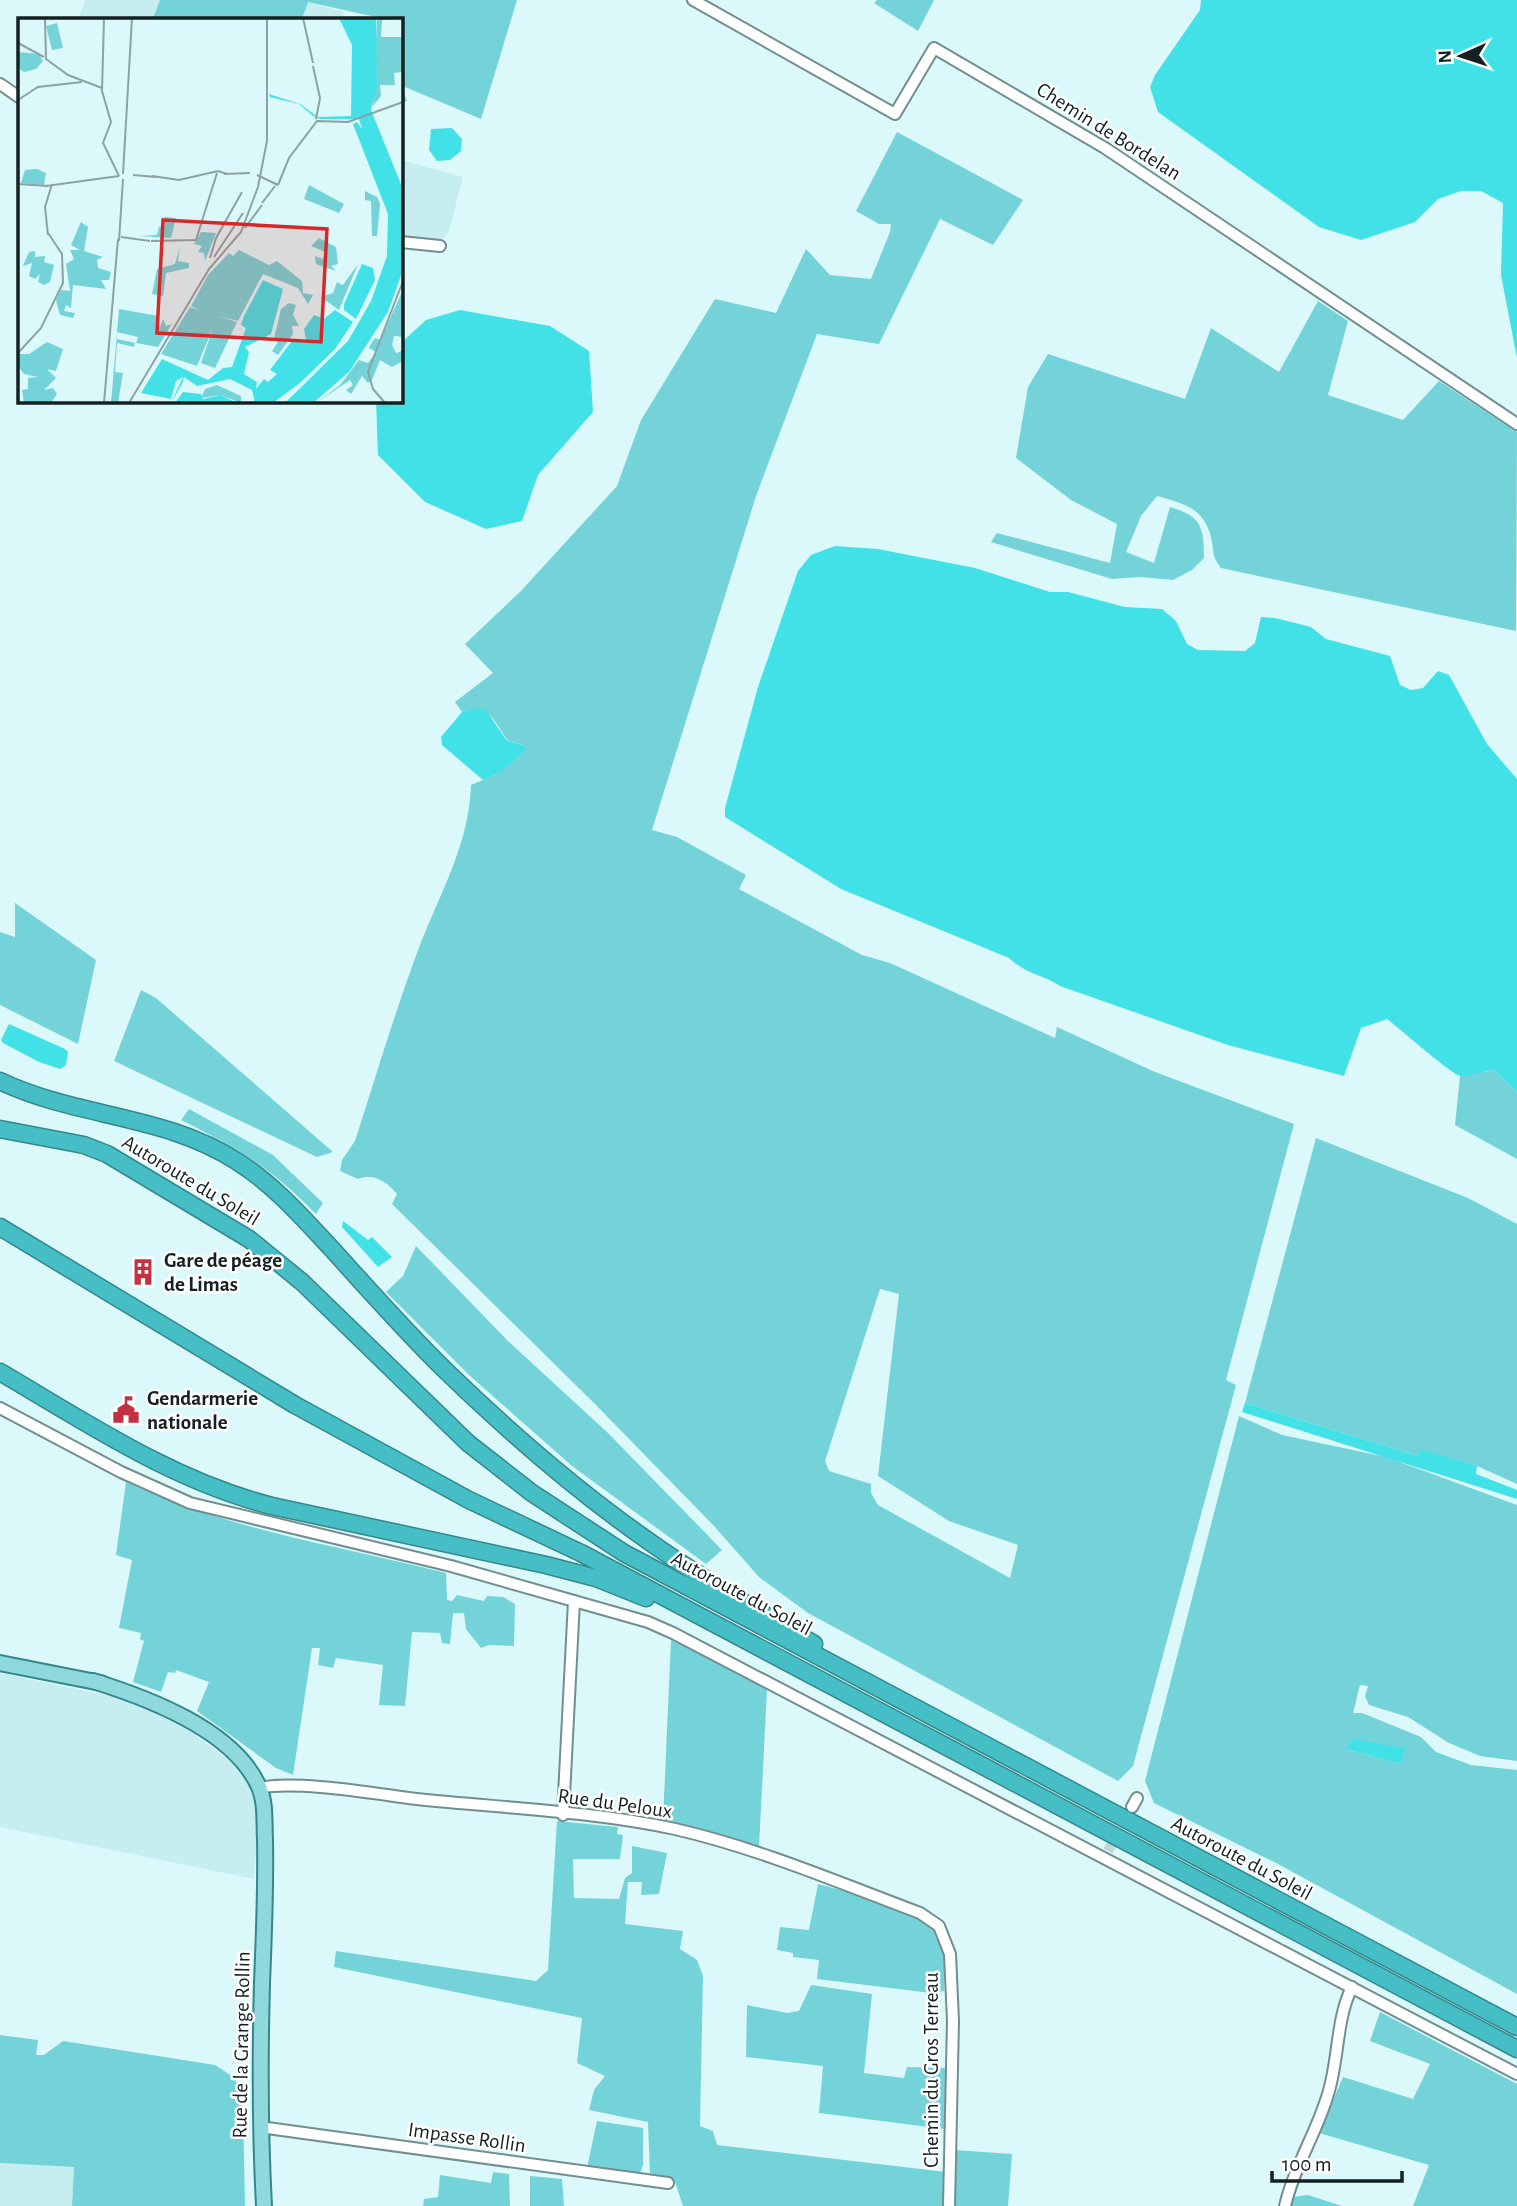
<svg xmlns="http://www.w3.org/2000/svg" width="1517" height="2206" viewBox="0 0 1517 2206" font-family="'Alegreya Sans',sans-serif">
<rect width="100%" height="100%" fill="#dbf9fa"/>
<g fill="#c6eef0">
<polygon points="85,0 160,0 153,19 78,19"/>
<polygon points="305,1 344,12 342,19 299,19"/>
<polygon points="401,160 463,177 449,231 438,247 401,247"/>
<polygon points="0,1673 138,1702 166,1714 241,1769 253,1787 259,1807 254,1879 0,1827"/>
<polygon points="0,2163 74,2167 72,2206 0,2206"/>
</g>
<g fill="#73d3d8" fill-rule="evenodd">
<polygon points="160,0 517,0 481,119 405,87 403,90 407,101 401,104 401,39 404,29 401,19 385,19 308,2 302,19 153,19"/>
<polygon points="877,0 934,0 918,31 874,3"/>
<path d="M897,132l126,68 -30,45 -53,-26 -61,125 -62,-10 -61,162 -104,334 25,7 69,38 -7,14 123,66 28,8 165,75 2,-11 98,45 139,52 -68,256 10,5 -103,381 -15,15 -310,-168 -49,-36 -45,-51 -118,-121 -204,-201 5,-10c-10,-12 -23,-21 -39,-15l-18,-8 2,-11 13,-19c20,-62 39,-126 62,-188 21,-57 52,-106 54,-168l28,-12 24,-28 -15,-4c-16,-22 -16,-36 -46,-29l-7,-10 38,-29 -28,-29 56,-53 96,-105 24,-66 74,-121 61,14 30,-64 24,26 41,4 19,-47 1,-8h-12l-23,-13zM880,1289l19,5 -21,182 71,45 69,24 -8,33 -132,-73 -7,-12v-9l-42,-13 -4,-10z"/>
<path d="M1318,301l30,20 -20,74 75,25 36,-39 78,51 -1,199 -295,-63c-9,-11 -7,-17 -10,-31 -8,-30 -27,-33 -54,-41l-16,20 -15,36 28,11 16,-56c31,9 34,20 34,51l-12,12 -19,10 -33,-3 -28,2 -121,-37 6,-9 113,30 7,-39 -46,-24 -55,-42 12,-71 20,-33 137,45 26,-71 68,44z"/>
<polygon points="15,903 96,960 78,1044 0,1005 0,932 15,937"/>
<polygon points="141,990 156,998 333,1152 317,1157 114,1061"/>
<polygon points="1494,1070 1517,1092 1517,1159 1455,1125 1460,1076"/>
<path d="M189,1109l84,46 50,48 -7,11c-46,-47 -77,-65 -135,-94z"/>
<polygon points="1316,1138 1468,1198 1517,1224 1517,1484 1477,1466 1420,1450 1418,1456 1245,1403"/>
<polygon points="416,1246 508,1341 608,1433 722,1550 706,1564 572,1466 468,1374 386,1292 403,1276"/>
<path d="M1239,1416l43,19 104,22 131,48v256l-37,-5 -31,-13 -41,-26 -39,-12 -4,-9 3,-10 -8,-1 -7,28h9l59,24 15,15 35,13 46,5v224l-239,-130 -124,-61 -9,-22zM1404,1748l-3,16 -56,-15z"/>
<path d="M126,1482c98,47 215,64 320,91l1,27 5,1 5,-6 27,6 3,-5 16,1 12,7 -1,42 -25,-1 -8,3 -15,-19 -2,-16h-11l-3,31 -8,-1 -2,-10 -28,-1 -7,74 -26,-1 4,-40 -47,-7 -3,10 -15,-3 2,-17h-8l-19,127 -17,-7 -79,-57 12,-29 -33,-12 -1,3 -7,-1 -7,20 -28,-10 11,-41 -4,-2 1,-6 -22,-5 13,-68 -16,-5z"/>
<polygon points="671,1640 763,1685 767,1690 759,1847 663,1820"/>
<polygon points="557,1821 618,1827 617,1834 623,1835 620,1859 573,1859 574,1898 619,1899 625,1878 632,1873 632,1846 667,1853 659,1894 641,1895 642,1882 628,1882 625,1924 683,1931 680,1949 697,1960 703,1976 700,2126 713,2131 717,2145 946,2172 945,2206 683,2206 675,2182 650,2173 648,2122 589,2110 594,2090 605,2076 577,2063 582,2018 334,1967 336,1951 536,1981 548,1970"/>
<path d="M818,1884c27,7 110,28 122,53 8,16 4,37 4,54l-13,2 -114,-14 2,-19 -26,-3v-4l-16,-3 3,-23 29,3z"/>
<polygon points="811,1985 872,1994 864,2073 904,2078 907,2067 947,2068 945,2129 819,2113 823,2066 746,2057 747,2005 787,2013 799,2011"/>
<polygon points="1380,2012 1517,2084 1517,2206 1413,2206 1429,2165 1319,2133 1343,2077 1413,2099 1430,2064 1370,2041"/>
<polygon points="0,2035 38,2040 36,2055 44,2055 63,2041 215,2065 235,2078 243,2108 245,2206 72,2206 74,2167 0,2163"/>
<polygon points="597,2121 643,2128 643,2165 639,2177 587,2168"/>
<polygon points="955,2150 1012,2154 1008,2206 954,2206"/>
<polygon points="493,2172 509,2174 510,2206 423,2206 424,2199 438,2197 440,2175 491,2183"/>
<polygon points="530,2176 562,2179 564,2206 530,2206"/>
<polygon points="1308,2195 1342,2206 1290,2206 1291,2197"/>
</g>
<g fill="#42e1e8">
<polygon points="1201,0 1517,0 1517,358 1501,275 1503,203 1481,191 1461,191 1438,199 1415,222 1361,240 1319,227 1158,112 1150,87 1155,75 1200,10"/>
<polygon points="452,128 462,139 461,151 450,160 437,161 429,150 431,129"/>
<polygon points="460,310 550,326 589,351 593,412 538,475 522,521 486,529 425,502 378,455 376,401 401,401 401,343 426,320"/>
<path d="M835,546l43,3 97,19 75,24h18l57,15 37,2 14,12 11,23 11,6 47,1 10,-8 6,-26 14,1 36,9 15,12 64,17 10,29 11,5 12,-2 15,-17 11,4 38,69 30,35v313l-23,-22c-11,1 -23,6 -33,6 -8,0 -63,-49 -74,-57l-26,9 -17,48 -116,-31 -168,-59c-20,-13 -31,-10 -51,-28l-168,-69 -116,-72v-9l33,-121 40,-116 13,-16z"/>
<polygon points="480,708 486,710 507,741 523,745 526,750 499,773 483,780 442,745 441,737 462,712"/>
<polygon points="9,1024 65,1049 68,1052 66,1065 60,1069 39,1062 3,1043 1,1040"/>
<polygon points="343,1221 368,1240 372,1237 392,1257 378,1267 342,1227"/>
<polygon points="1245,1403 1418,1456 1420,1449 1477,1466 1476,1474 1517,1490 1517,1499 1242,1412"/>
<polygon points="1353,1739 1405,1748 1401,1764 1345,1749"/>
</g>
<g fill="none" stroke-linecap="round" stroke-linejoin="round">
<polyline stroke="#bdd8d9" stroke-width="10" stroke-dasharray="10 5" stroke-linecap="butt" points="1108,1851 1129,1814"/>
<defs>
<g id="minor">
<polyline points="693,0 895,114 934,48 1105,148 1517,424"/>
<polyline points="0,84 19,97"/>
<polyline points="401,242 440,246"/>
<polyline points="0,1408 121,1472 190,1503 451,1566 574,1601 563,1815"/>
<polyline points="574,1601 648,1622 673,1633 1517,2074"/>
<path d="M259,1788c38,-8 117,6 158,11 85,9 174,12 258,30 83,19 165,54 245,84l19,13 11,28 3,67 -4,185"/>
<polyline points="1132,1807 1137,1798"/>
<polyline points="260,2127 668,2183"/>
<path d="M1285,2206c9,-39 32,-74 43,-112 11,-35 8,-75 24,-107"/>
</g>
<g id="major">
<polyline points="0,1663 101,1683"/>
<path d="M93,1681c55,17 141,49 166,106 7,16 5,35 6,52 1,48 -1,96 -3,144 -2,74 -2,149 2,223"/>
</g>
<g id="highway">
<path d="M0,1081c77,37 165,33 238,81 36,23 64,55 93,86 38,42 75,84 115,123 61,59 125,115 194,164 55,40 116,74 174,109"/>
<polyline points="0,1129 84,1145 107,1154 249,1239 302,1282 468,1443 532,1493 624,1553 1517,2027"/>
<polyline points="0,1227 295,1405 469,1500 581,1553 1517,2049"/>
<path d="M0,1372c87,51 173,109 272,134l274,59 50,13 50,20"/>
</g>
</defs>
<use href="#minor" stroke="#728e8f" stroke-width="14"/>
<use href="#major" stroke="#34878c" stroke-width="18"/>
<use href="#highway" stroke="#34878c" stroke-width="19"/>
<use href="#minor" stroke="#fff" stroke-width="10"/>
<use href="#major" stroke="#8fd9dc" stroke-width="14"/>
<use href="#highway" stroke="#45bfc5" stroke-width="16"/>
</g>
<defs>
<symbol id="building-bare" viewBox="-9 -9 18 18"><path d="M-4-6H4V6H1V3H-1V6H-4ZM-2.5-4.3h1.7v1.8h-1.7ZM.8-4.3h1.7v1.8H.8ZM-2.5-1h1.7V.8h-1.7ZM.8-1h1.7V.8H.8Z" fill="#c33243" stroke="#fff" stroke-width="2.5" paint-order="stroke"/></symbol>
<symbol id="civic-bare" viewBox="-9 -9 18 18"><path d="M-.6-6.5H3V-4.5H.6V-3L4-1V1h2V6H-6V1h2V-1L-.6-3ZM-1.2 2.5V6h2.4V2.5Z" fill="#c33243" stroke="#fff" stroke-width="2.5" paint-order="stroke"/></symbol>
</defs>
<g fill-rule="evenodd">
<use href="#building-bare" x="124" y="1253" width="38" height="38"/>
<use href="#civic-bare" x="107" y="1391" width="38" height="38"/>
</g>
<g text-anchor="middle" stroke-width="5" stroke-linejoin="round" paint-order="stroke">
<g font-size="21" fill="#152021" stroke="#fff">
<text transform="translate(1109 131) rotate(32)" y="7">Chemin de Bordelan</text>
<text transform="translate(191 1180) rotate(31)" y="7">Autoroute du Soleil</text>
<text transform="translate(742 1593) rotate(28)" y="7">Autoroute du Soleil</text>
<text transform="translate(615 1803) rotate(8)" y="7">Rue du Peloux</text>
<text transform="translate(1242 1858) rotate(28)" y="7">Autoroute du Soleil</text>
<text transform="translate(241 2045) rotate(-89)" y="7">Rue de la Grange Rollin</text>
<text transform="translate(931 2070) rotate(-90)" y="7">Chemin du Gros Terreau</text>
<text transform="translate(467 2137) rotate(8)" y="7">Impasse Rollin</text>
</g>
<g font-size="21" font-weight="bold" fill="#152021" stroke="#fff" text-anchor="start">
<text x="164" y="1267">Gare de péage<tspan x="164" dy="24">de Limas</tspan></text>
<text x="147" y="1405">Gendarmerie<tspan x="147" dy="24">nationale</tspan></text>
</g>
</g>
<g transform="translate(18 18)">
<rect width="385" height="385" fill="#dbf9fa"/>
<path d="M359,0h15l1,2h-11l-1,17h22v35l-9,1 1,12h-15l1,11 -8,10zM39,5l6,25 -11,2 -6,-24zM0,34l21,2 4,7 -7,8 -12,3 -6,-4zM19,151l9,4 -2,12 -23,-2 4,-13zM291,167l35,19 -5,9 -35,-14zM347,173l12,6 3,7 -3,32h-5l-1,-35 -6,-1zM146,199l12,1 -5,20 -32,-2 18,-1 2,-8 6,-1zM63,204l7,5 -4,24 19,6 -6,3 1,8 13,4 -2,8h-8l5,9 -33,-4 -2,23 -5,-3 -2,6 11,2 -2,5 -13,-3 -4,-15 5,-10 9,1 -4,-27 8,-5 -4,-9h10l-9,-5zM183,214l15,1 -11,28 -1,-8 -6,-1 4,-6 -8,-2zM301,220l17,9 2,17 -7,2 5,5 -20,-7 -1,-8 8,3 2,-7 -14,-6zM162,228l-2,15 11,2v5l-23,5 -3,23 -11,-2 5,-25 18,-5zM221,232l30,15 8,-4 25,20 1,12 10,2 -5,9 -10,-16 -35,-14 -25,47 -19,-5 18,6 -22,46 -14,-5 12,-35 -16,38 -36,-12 29,-47 9,3 -8,-4 17,-31 21,-22 4,3zM17,233v6l10,-1 -1,6 10,3 -4,17 -6,3 -6,-3 2,-8 -5,5 -6,-3 3,-13 -9,3 6,-14zM340,246l-19,46 -18,-13 12,-4 4,-11 6,3zM385,272v47l-9,-1 -2,9 4,8 6,-2 1,10 -11,6 -12,-7 -8,20 -4,3 -6,-7 -11,18 -5,-4 7,-5 -3,-5 -34,23 24,-18 19,-25 9,3 8,-11 -7,-4 2,-4 4,-6 5,2zM265,282l-2,9 8,-6 7,2 -3,10 6,11h-7l1,8 -15,21 -6,-4 6,-9 -4,-3zM101,291l39,7 -2,8 4,3 3,-8 3,7 6,-2 -14,23 -22,-4 2,-6 -21,-5v7l18,4 -1,4 -17,-4 -2,29 8,1 -5,30h-7zM29,324l16,7 -7,22 -9,-2 9,9 -12,12 9,-2 4,6 -6,9h-27l-2,-13 6,-1v-11l10,-1 -14,-3 -6,-8v-12h11zM199,367l24,11v7l-21,-8 -19,3 4,-9z" fill="#73d3d8"/>
<path d="M321,0h37l1,68 -6,24 32,79v81l-15,42 -39,60 -36,31h-28l63,-62 23,-40 16,-45 1,-42 -35,-90 4,-2 5,7 -3,-10h-39l-7,-3 -14,-12 -29,-7 -1,-3 31,10 18,13 33,-1 1,-71zM344,246l11,4 2,12 -19,39 -12,-9v-6zM245,262l20,9 -12,45 -26,13 4,5 -5,22 13,8 -1,7 8,-10 4,3 9,-8 -7,-4 22,-29 14,-1 -2,-11 10,-14 10,4 11,-9 18,12 -18,27 -35,34 -27,20h-18l-3,-13 -22,-11 -33,7 -13,-9 -2,7 -11,19 12,-26 -7,4 -5,18 -30,-6 21,-34 46,21 15,-12 9,-1 14,-39 -5,-3 3,-9zM165,374l18,2 2,5 17,-4 17,8h-62z" fill="#42e1e8"/>
<path fill="none" stroke="#8ca2a3" stroke-width="2" d="M27,0l1,41 22,16 34,13M86,0l-2,73 9,31 -8,21 16,33M285,0l10,45M0,25l26,14M295,48l7,32 -4,21M0,82l20,-13 44,-5M105,156l9,-156M206,156l26,-1M115,157l23,2M239,157l21,10M134,158l27,4 39,-9 9,3M0,166l30,2M260,167l11,-27 28,-37 31,1 55,-20M28,168l73,-10M244,185l13,-17M227,210l17,-23M30,217l-3,-28 7,-23M103,219l29,4M101,223l4,-62M133,223l45,-1 21,-67M196,239l29,-44M192,240l6,-20 26,-46M0,335l23,-25 22,-45 -1,-29 -14,-21M86,385l14,-164M111,385l80,-134 32,-37 17,-45 9,-46v-123M367,385l-12,-14 -5,-17 35,-91"/>
<path fill="#d62828" fill-opacity="0.15" stroke="#d62828" stroke-width="3.5" d="M145,202l164,9 -6,113 -164,-9z"/>
<rect width="385" height="385" fill="none" stroke="#152021" stroke-width="3.5"/>
</g>
<g transform="translate(1461 56) rotate(267)" stroke="#ffffff" stroke-width="5" paint-order="stroke">
<path d="M0-5L12 26L0 18L-12 26Z" fill="#152021"/>
<text y="-10" font-size="19" font-weight="bold" text-anchor="middle" fill="#152021">N</text>
</g>
<path d="M1272 2171v10h130v-10" fill="none" stroke="#152021" stroke-width="3.5"/>
<text x="1282" y="2171" font-size="21" fill="#152021" stroke="#ffffff" stroke-width="5" paint-order="stroke">100 m</text>
</svg>
